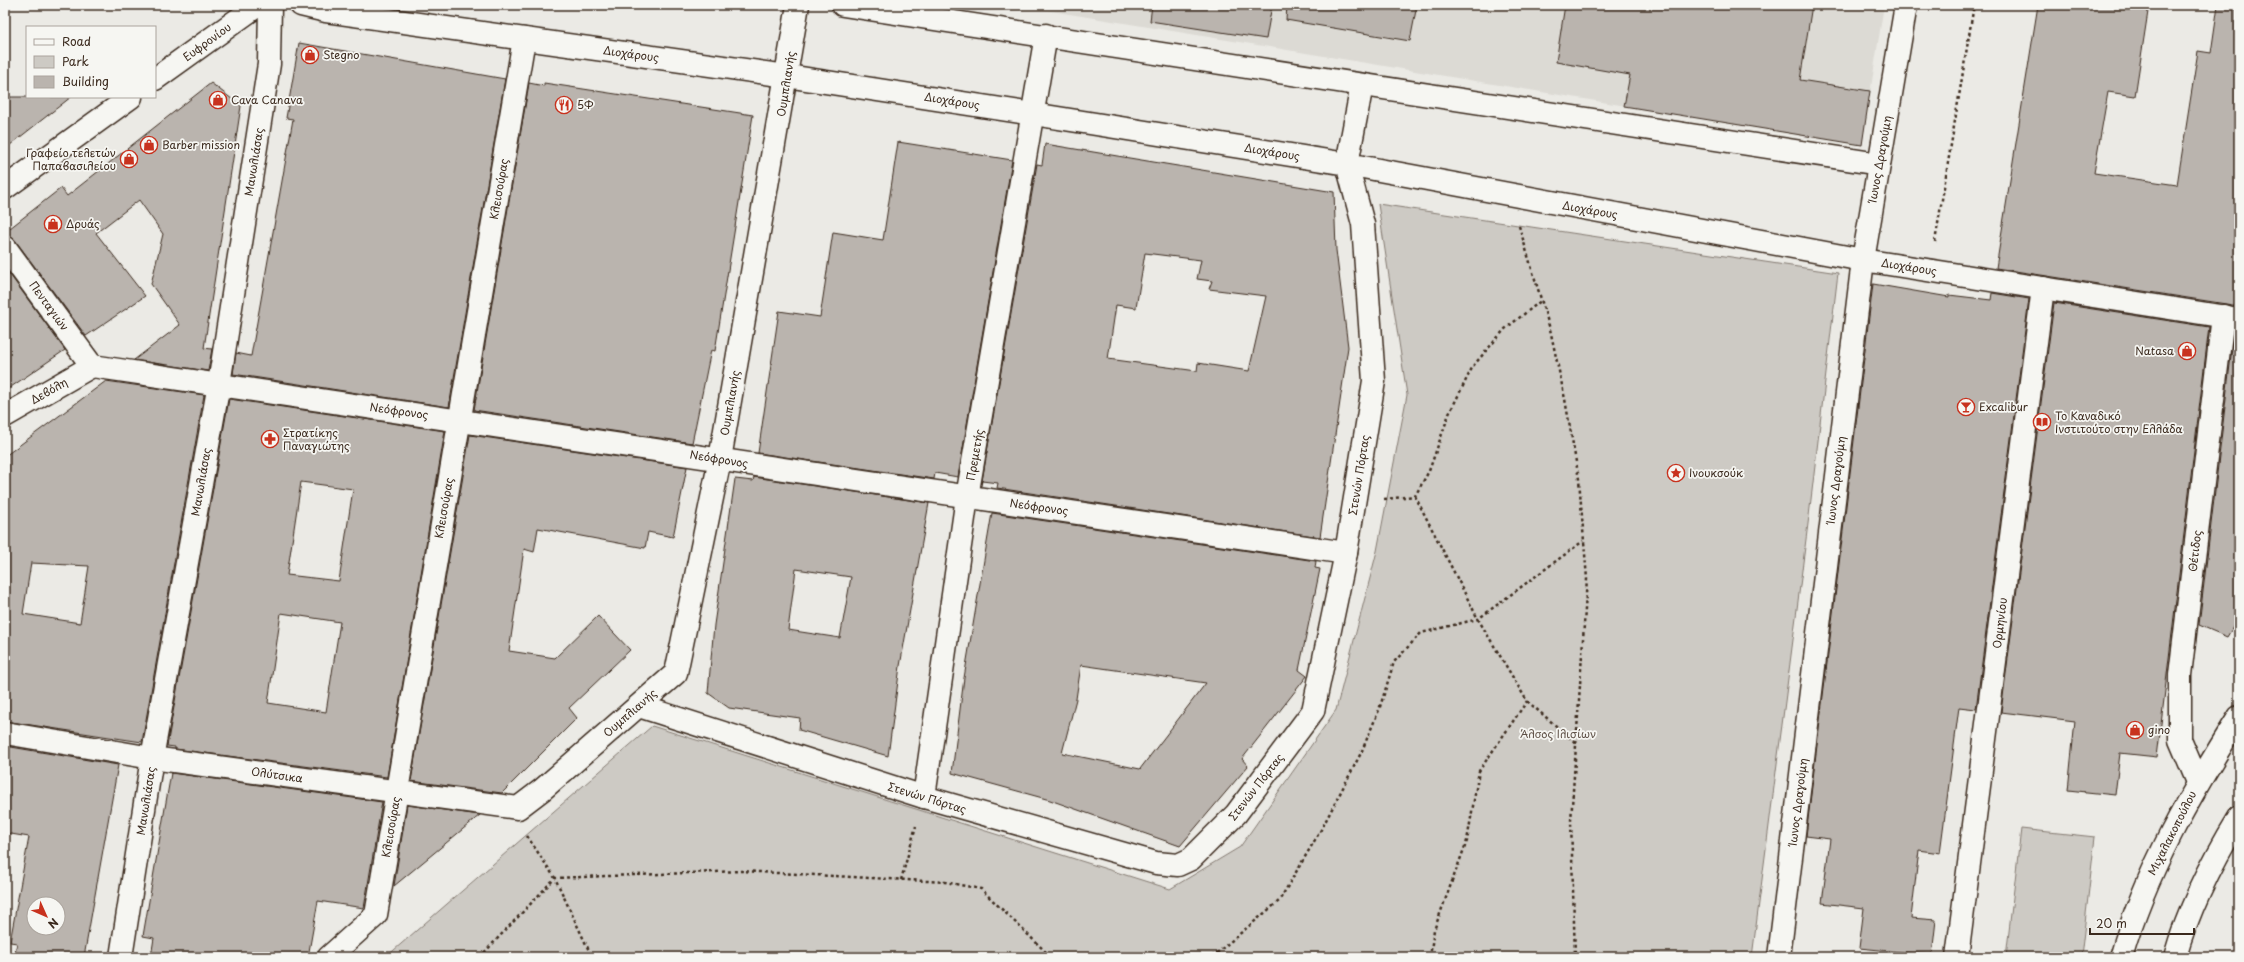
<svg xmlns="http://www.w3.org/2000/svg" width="2244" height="962" viewBox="0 0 2244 962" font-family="'Playpen Sans',sans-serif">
<rect width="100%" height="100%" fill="#ebeae5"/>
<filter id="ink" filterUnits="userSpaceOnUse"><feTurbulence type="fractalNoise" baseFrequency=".025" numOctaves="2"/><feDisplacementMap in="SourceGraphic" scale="8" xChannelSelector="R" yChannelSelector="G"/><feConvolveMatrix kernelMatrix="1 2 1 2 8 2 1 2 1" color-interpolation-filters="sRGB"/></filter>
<g filter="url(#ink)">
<polygon fill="#dcdad4" points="1015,5 1884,5 1862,145"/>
<g fill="#cdcac4" stroke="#847a71">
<polygon points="1378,204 1838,273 1809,516 1752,957 386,957 652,726 1170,889 1240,847 1336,710 1377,551 1407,395"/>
<polygon points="2021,829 2095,837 2081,957 2006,957"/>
</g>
<g fill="#bab4ae" stroke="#3b2a1e" fill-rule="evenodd">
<polygon points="1152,5 1272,5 1266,39 1150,21"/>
<polygon points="1287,5 1417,5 1410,41 1286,20"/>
<polygon points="1565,5 1812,5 1800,80 1870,91 1862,145 1624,106 1630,75 1556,62"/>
<polygon points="2038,5 2149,5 2135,96 2108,92 2094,173 2177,185 2198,51 2211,53 2218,5 2239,5 2239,306 1996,268"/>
<polygon points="299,43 505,79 449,407 233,374 236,353 251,356 293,119 286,118"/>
<polygon points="211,83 241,106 204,348 212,349 208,371 134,360 180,325 151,284 163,234 139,200 96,233 145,296 86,336 15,240 5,235 5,232 61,188 67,196"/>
<polygon points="529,83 544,86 544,83 753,115 715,351 711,350 692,443 474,410"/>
<polygon points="5,97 71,97 5,149"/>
<polygon points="898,142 1012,160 958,477 935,473 934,479 758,453 779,311 820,317 833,232 883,240"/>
<path d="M1045,144l289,48 2,58 12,97 -28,190 -323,-49 1,-5 -16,-2 55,-317 5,1zM1145,253l56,7 -4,19 15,2 -3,8 57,7 -17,75 -51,-8 -1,8 -89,-12 8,-54 20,3z"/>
<polygon points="5,268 65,350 5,391"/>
<polygon points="1873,284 1949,297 1949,295 1991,300 1992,293 2029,299 1976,709 1959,707 1940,853 1919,850 1911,918 1936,920 1932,955 1859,948 1864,908 1822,903 1830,839 1806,836"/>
<polygon points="2054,303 2209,327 2157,757 2120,753 2115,795 2068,790 2075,721 2001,712"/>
<polygon points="2234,331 2239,331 2239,617 2227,637 2199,625"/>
<path d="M106,381l98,14 -62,347 -137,-21v-265zM31,563l58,3 -9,57 -57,-9z"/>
<path d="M229,399l216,32 -58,346 -212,-28v-2l-8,-1zM301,482l52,7 -14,92 -52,-6zM281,613l59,9 -14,90 -58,-9z"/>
<polygon points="470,435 687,467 673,537 648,532 645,548 538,528 534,552 524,549 509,651 555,658 598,616 630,650 569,708 577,718 502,793 411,781"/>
<path d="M754,477l175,26 -29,163 -12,90 -89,-26 1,-12 -71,-10 -21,-15 6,-68 21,-146 18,2zM796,569l55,8 -11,61 -52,-8z"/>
<path d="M992,513l324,48 -1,7 5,1 -21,101 8,6 -65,83 6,7 -68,80 -130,-46 -98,-27 12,-95zM1081,665l125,18 -66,86 -78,-16 14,-54z"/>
<path d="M5,746l113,19 -34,192h-70l3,-14 -7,-1 19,-105 -24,-4zM34,904h24v24h-24z"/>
<polygon points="171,773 382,802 364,908 318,901 308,957 151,957 154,938 143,936"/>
<polygon points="407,805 480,815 394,886"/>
</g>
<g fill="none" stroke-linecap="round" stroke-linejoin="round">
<defs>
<g id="street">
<polyline points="301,5 326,11 787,76 1033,114 1347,164 1863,260 2239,319"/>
<polyline points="843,5 1879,164"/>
<polyline points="5,247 92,366"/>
<polyline points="92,366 1346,553"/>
<polyline points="5,416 92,366"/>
<polyline points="639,706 924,797 1156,863 1178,865 1191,859 1236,814 1313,711 1346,553 1374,381 1363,224 1347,164 1362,85"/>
<polyline points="5,733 152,758 518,808 543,789 676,673 720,459 798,5"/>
<polyline points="2198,782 2180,740 2180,675 2223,316"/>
<polyline points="924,797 967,497 1046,35"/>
<polyline points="121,957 152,758 219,384 269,64 270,5"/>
<polyline points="329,957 376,915 524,39"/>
<polyline points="1779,957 1863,260 1906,5"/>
<polyline points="1957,957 2043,288"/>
</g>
<g id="secondary">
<polyline points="155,79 258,5"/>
<polyline points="5,188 131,97"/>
<path d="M2121,957c25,-87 70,-164 118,-240"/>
<path d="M2175,957c14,-50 37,-95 64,-139"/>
</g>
</defs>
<use href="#street" stroke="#3b2a1e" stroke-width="25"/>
<use href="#secondary" stroke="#3b2a1e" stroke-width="25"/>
<g stroke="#3b2a1e" stroke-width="2.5" stroke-dasharray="3 3" stroke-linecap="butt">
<polyline points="1519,226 1550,329 1565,399 1579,479 1587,579 1571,821 1575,957"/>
<polyline points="1935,242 1974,5"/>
<polyline points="1415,496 1478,619 1527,701 1576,743"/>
<polyline points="1384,499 1415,496 1429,471 1449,414 1473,366 1505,329 1542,300"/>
<polyline points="527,836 555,878 592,957"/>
<polyline points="901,880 916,826"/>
<polyline points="480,957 555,878 741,871 945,882 981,889 1051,957"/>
<polyline points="1212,957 1279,901 1322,828 1361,753 1379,710 1394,662 1421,633 1478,619 1583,541"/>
<polyline points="1430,957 1434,930 1467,841 1479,771 1527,701"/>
</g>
<use href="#street" stroke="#f6f6f2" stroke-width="22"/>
<use href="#secondary" stroke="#f6f6f2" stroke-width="22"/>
</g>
</g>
<defs>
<symbol id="shop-ring" viewBox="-11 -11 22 22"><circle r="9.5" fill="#f6f6f2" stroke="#c8321e" stroke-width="1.5"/><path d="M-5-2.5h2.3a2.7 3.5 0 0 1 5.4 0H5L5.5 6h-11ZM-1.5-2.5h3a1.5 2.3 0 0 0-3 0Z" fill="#c8321e"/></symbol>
<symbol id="restaurant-ring" viewBox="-11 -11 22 22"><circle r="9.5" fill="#f6f6f2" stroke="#c8321e" stroke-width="1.5"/><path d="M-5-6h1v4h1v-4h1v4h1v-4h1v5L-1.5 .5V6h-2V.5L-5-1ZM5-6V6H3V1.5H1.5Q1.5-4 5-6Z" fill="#c8321e"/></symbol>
<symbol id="bar-ring" viewBox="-11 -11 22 22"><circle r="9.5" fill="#f6f6f2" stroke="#c8321e" stroke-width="1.5"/><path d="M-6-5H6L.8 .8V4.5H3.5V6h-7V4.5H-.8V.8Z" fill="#c8321e"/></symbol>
<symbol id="library-ring" viewBox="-11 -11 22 22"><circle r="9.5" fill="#f6f6f2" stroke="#c8321e" stroke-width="1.5"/><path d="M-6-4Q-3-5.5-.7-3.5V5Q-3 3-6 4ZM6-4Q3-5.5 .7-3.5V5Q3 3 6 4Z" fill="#c8321e"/></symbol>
<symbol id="pharmacy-ring" viewBox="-11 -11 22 22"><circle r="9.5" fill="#f6f6f2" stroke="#c8321e" stroke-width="1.5"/><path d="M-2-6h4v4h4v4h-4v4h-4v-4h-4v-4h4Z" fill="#c8321e"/></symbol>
<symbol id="sight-ring" viewBox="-11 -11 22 22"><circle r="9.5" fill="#f6f6f2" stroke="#c8321e" stroke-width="1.5"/><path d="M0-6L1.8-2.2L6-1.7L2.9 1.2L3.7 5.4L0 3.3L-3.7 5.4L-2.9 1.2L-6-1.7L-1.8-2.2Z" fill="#c8321e"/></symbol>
</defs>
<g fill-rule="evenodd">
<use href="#shop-ring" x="300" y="45" width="20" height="20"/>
<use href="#shop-ring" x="208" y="90" width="20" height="20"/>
<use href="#restaurant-ring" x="554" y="95" width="20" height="20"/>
<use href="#shop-ring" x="139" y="135" width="20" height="20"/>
<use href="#shop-ring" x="119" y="149" width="20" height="20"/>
<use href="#shop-ring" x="43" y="214" width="20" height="20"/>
<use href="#shop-ring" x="2177" y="341" width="20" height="20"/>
<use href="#bar-ring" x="1956" y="397" width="20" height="20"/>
<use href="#library-ring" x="2032" y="412" width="20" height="20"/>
<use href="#pharmacy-ring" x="260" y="429" width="20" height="20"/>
<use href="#sight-ring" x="1666" y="463" width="20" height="20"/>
<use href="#shop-ring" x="2125" y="720" width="20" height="20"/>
</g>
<g text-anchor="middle" stroke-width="3.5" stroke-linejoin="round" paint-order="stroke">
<g font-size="11" fill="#3b2a1e" stroke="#f6f6f2">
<text transform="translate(207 42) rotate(-36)" y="4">Ευφρονίου</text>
<text transform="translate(631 54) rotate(8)" y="4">Διοχάρους</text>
<text transform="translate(786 84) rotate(-81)" y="4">Ουμπλιανής</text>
<text transform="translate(952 101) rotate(9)" y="4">Διοχάρους</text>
<text transform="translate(1272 152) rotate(9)" y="4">Διοχάρους</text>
<text transform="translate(1880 159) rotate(-80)" y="4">Ίωνος Δραγούμη</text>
<text transform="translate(254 162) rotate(-81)" y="4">Μανωλιάσας</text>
<text transform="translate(499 189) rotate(-80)" y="4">Κλεισούρας</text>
<text transform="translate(1590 210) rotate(10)" y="4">Διοχάρους</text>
<text transform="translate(1909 267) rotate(9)" y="4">Διοχάρους</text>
<text transform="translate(49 306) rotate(54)" y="4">Πενταγιών</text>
<text transform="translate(49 391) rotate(-30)" y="4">Δεβόλη</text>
<text transform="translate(730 403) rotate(-80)" y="4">Ουμπλιανής</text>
<text transform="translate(399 411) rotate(8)" y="4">Νεόφρονος</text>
<text transform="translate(975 455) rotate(-80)" y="4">Πρεμετής</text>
<text transform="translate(719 459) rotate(9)" y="4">Νεόφρονος</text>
<text transform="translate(1359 475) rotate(-81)" y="4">Στενών Πόρτας</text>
<text transform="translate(1836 480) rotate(-83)" y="4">Ίωνος Δραγούμη</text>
<text transform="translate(201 482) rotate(-80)" y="4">Μανωλιάσας</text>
<text transform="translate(1039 507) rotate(8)" y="4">Νεόφρονος</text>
<text transform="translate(444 508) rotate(-80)" y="4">Κλεισούρας</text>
<text transform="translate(2195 551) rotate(-83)" y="4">Θέτιδος</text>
<text transform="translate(2000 623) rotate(-83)" y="4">Ορμηνίου</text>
<text transform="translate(630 713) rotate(-41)" y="4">Ουμπλιανής</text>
<text transform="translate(277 775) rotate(8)" y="4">Ολύτσικα</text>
<text transform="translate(1256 787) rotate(-52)" y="4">Στενών Πόρτας</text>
<text transform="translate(927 798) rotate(17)" y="4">Στενών Πόρτας</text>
<text transform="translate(146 801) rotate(-81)" y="4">Μανωλιάσας</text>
<text transform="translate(1798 802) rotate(-83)" y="4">Ίωνος Δραγούμη</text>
<text transform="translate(391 827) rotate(-80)" y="4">Κλεισούρας</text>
<text transform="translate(2172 833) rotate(-63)" y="4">Μιχαλακοπούλου</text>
</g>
<g font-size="11" fill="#3b2a1e" stroke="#f6f6f2" text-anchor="start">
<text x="323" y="59">Stegno</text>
<text x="231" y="104">Cava Canava</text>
<text x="577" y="109">5Φ</text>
<text x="162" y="149">Barber mission</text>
<text x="116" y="157" text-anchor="end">Γραφείο τελετών<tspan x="116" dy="13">Παπαβασιλείου</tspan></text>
<text x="66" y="228">Δρυάς</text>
<text x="2174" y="355" text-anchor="end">Natasa</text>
<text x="1979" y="411">Excalibur</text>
<text x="2055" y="420">Το Καναδικό<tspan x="2055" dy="13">Ινστιτούτο στην Ελλάδα</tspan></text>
<text x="283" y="437">Στρατίκης<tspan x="283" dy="13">Παναγιώτης</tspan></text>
<text x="1689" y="477">Ινουκσούκ</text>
<text x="2148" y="734">gino</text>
</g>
<g font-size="11" fill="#605248" stroke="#f6f6f2">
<text x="1558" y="738">Άλσος Ιλισίων</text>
</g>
</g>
<rect width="2244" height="962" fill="none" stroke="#f6f6f2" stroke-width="20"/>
<rect x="10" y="10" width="2224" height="942" fill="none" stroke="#3b2a1e" stroke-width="1.5" filter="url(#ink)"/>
<rect x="26" y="26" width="130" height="72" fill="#f6f6f2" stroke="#aba49d"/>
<rect x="34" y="39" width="20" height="6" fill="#f6f6f2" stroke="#aba49d"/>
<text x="62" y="46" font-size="12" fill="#3b2a1e">Road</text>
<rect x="34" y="56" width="20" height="12" fill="#cdcac4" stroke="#aba49d"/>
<text x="62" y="66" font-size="12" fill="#3b2a1e">Park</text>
<rect x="34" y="76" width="20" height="12" fill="#bab4ae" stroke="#aba49d"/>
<text x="62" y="86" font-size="12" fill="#3b2a1e">Building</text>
<g transform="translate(46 916) rotate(135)"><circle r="19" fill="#f6f6f2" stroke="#aba49d"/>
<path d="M0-3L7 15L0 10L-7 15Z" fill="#c8321e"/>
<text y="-6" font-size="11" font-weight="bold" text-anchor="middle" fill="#3b2a1e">N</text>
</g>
<path d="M2090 928v6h104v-6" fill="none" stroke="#3b2a1e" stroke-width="2"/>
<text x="2096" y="928" font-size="12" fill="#3b2a1e" stroke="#f6f6f2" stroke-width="3" paint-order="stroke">20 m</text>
</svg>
